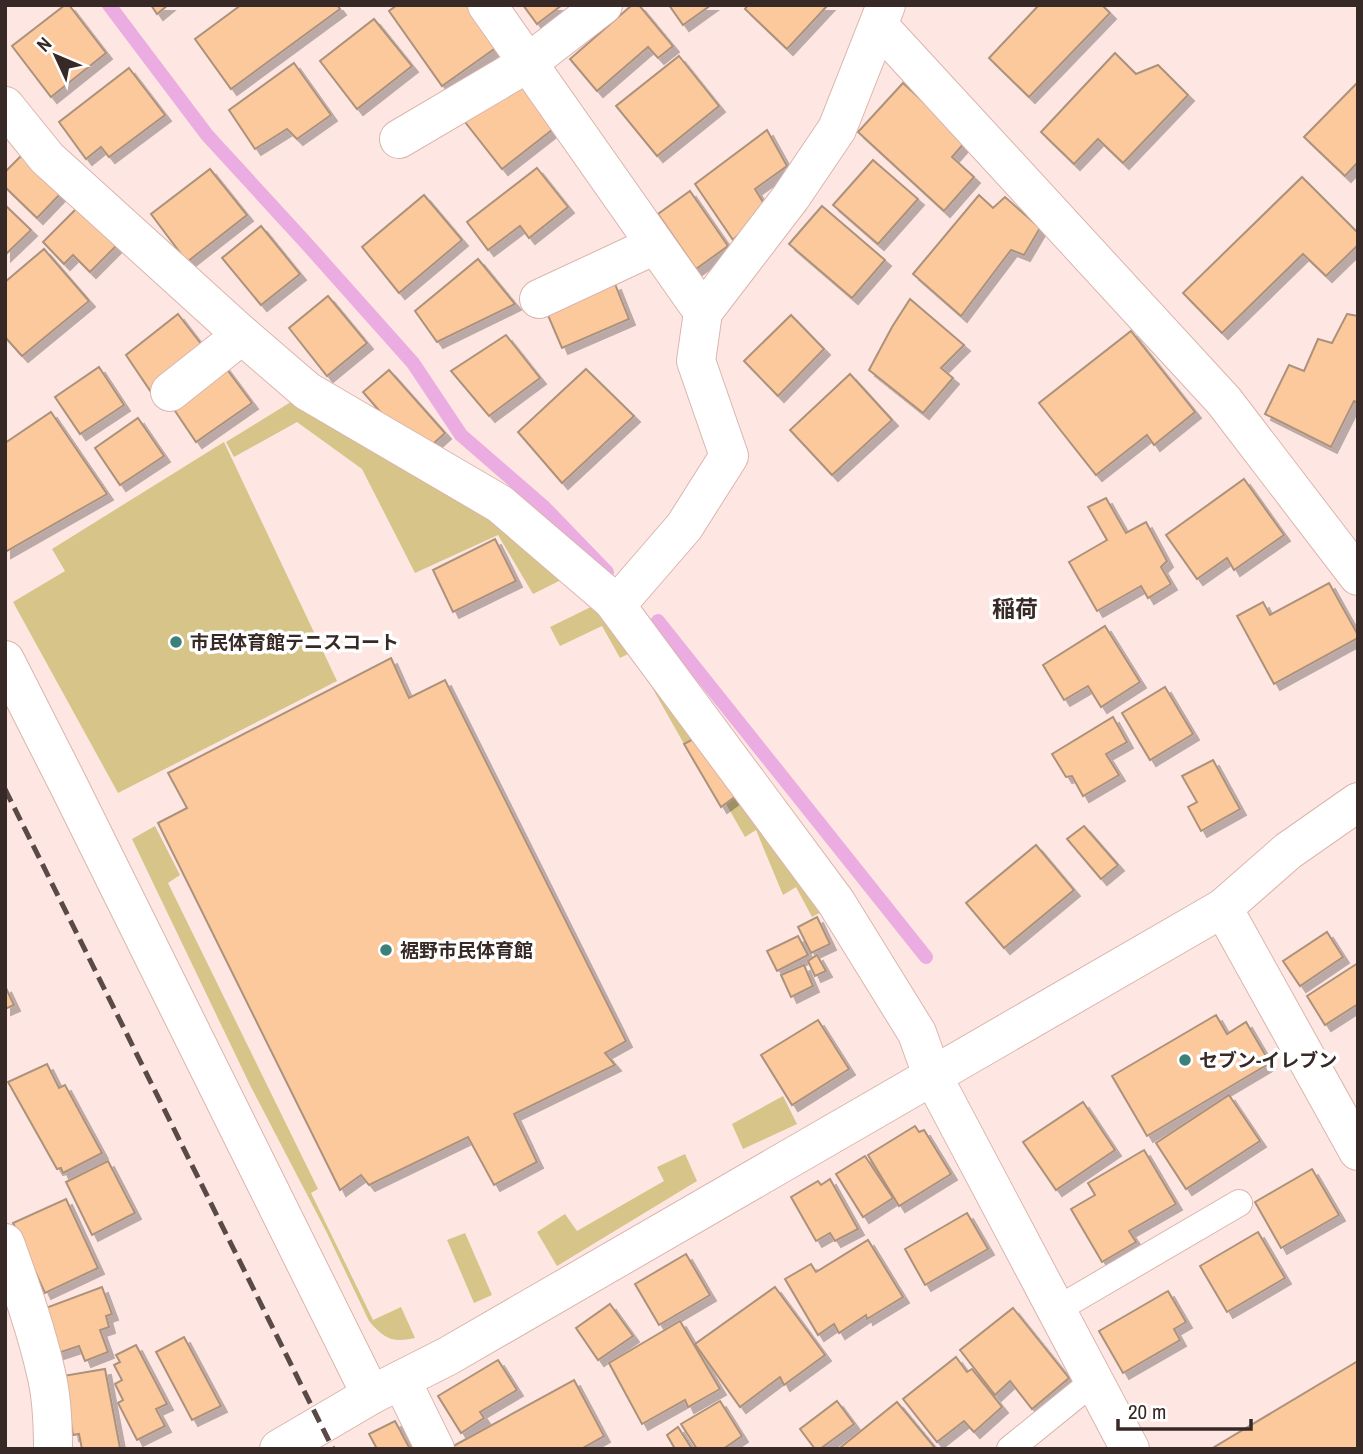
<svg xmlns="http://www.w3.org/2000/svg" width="1363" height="1454" viewBox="0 0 1363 1454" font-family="'Archivo Narrow','Noto Sans JP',sans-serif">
<defs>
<filter id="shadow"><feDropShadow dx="6" dy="6" stdDeviation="0" flood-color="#0004"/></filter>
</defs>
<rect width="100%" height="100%" fill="#fee7e2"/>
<g fill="#d6c488">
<polygon points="299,397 573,574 533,594 498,535 415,573 362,469 297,422 234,457 226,442"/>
<polygon points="224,442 337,681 118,793 13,602 65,571 52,549"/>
<polygon points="601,602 669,688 821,912 812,917 796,887 783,895 756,830 745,837 726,804 737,796 699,735 684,744 632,652 620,658 602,626 560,646 550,627"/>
<path d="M155,826l25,49 -12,8 150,306 -7,4 62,127 28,-13 14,31c-22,5 -31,1 -46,-17l-43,-90 -76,-146 -118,-246z"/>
<polygon points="783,1096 797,1124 743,1149 732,1124"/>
<polygon points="685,1154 697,1181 557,1266 537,1232 565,1214 577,1231 664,1181 657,1167"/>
<polygon points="465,1233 492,1295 474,1303 447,1240"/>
</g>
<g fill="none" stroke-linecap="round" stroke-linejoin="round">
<g stroke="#ebace2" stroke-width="14">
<polyline points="109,5 207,135 306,243 413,363 461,435 544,507 607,572"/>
<polyline points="658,621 926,957"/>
</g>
</g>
<g fill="#fcc99d" stroke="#ac927c" stroke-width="2" filter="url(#shadow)">
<polygon points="65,5 69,5 106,53 51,97 12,46"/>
<polygon points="151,5 168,5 157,14"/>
<polygon points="241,5 337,5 340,9 231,89 195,39"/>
<polygon points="397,5 468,5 497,47 442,86 389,11"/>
<polygon points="523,5 562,5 537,24"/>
<polygon points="632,5 639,5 673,46 658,58 648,47 597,91 570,59"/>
<polygon points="669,5 711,5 683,25"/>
<polygon points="748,5 828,5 787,49 745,9"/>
<polygon points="1039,5 1102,5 1110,13 1029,97 989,58"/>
<polygon points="374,19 412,66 357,109 320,61"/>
<polygon points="1115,53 1136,74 1158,65 1188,95 1123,163 1098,139 1074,164 1041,132"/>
<polygon points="679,56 719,106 657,156 616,106"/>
<polygon points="294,63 331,115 297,139 287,129 255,149 229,110"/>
<polygon points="129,68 165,115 109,157 101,147 86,159 59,122"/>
<polygon points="520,79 557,126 502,169 465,122"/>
<polygon points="1358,82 1358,162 1345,176 1304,137"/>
<polygon points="903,83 966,141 952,157 974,177 944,211 858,132"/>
<polygon points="767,130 787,166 755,189 766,207 733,240 695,184"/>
<polygon points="24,153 63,191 37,218 5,187 5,172"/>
<polygon points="873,160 918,199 878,244 833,205"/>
<polygon points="537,168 568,207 529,238 520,226 488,250 467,222"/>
<polygon points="210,169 247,215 187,262 151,214"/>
<polygon points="1302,177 1358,233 1358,245 1326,276 1303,254 1222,333 1183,293"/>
<polygon points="690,191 728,246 696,269 658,214"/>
<polygon points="424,195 462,240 399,293 362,247"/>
<polygon points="979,195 993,208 1005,197 1040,228 1024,255 1011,250 961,316 913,274"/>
<polygon points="5,205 31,230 5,255"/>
<polygon points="822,206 885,260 852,298 789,244"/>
<polygon points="78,207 116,246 90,272 73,255 64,264 43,242"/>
<polygon points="261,226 300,274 261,305 222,258"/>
<polygon points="44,249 89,301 22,356 5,337 5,282"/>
<polygon points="478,259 515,304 437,342 415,311"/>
<polygon points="615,284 629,319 562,348 547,313"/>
<polygon points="328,296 367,343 327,376 289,328"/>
<polygon points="910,299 964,345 941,368 953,378 923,413 869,370 892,327"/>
<polygon points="178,314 208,353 151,392 126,355"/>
<polygon points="1347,314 1358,316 1358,403 1354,401 1331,447 1265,414 1289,365 1304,371 1318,339 1332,343"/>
<polygon points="791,315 824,349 778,396 744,361"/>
<polygon points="1131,331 1195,412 1154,445 1147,435 1096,475 1039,403"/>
<polygon points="506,335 540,378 489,416 451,371"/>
<polygon points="223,364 252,403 196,442 171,405"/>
<polygon points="99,367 124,405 80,434 55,397"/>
<polygon points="586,369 634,416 562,483 518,432"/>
<polygon points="389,370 445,433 433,444 382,414 363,392"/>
<polygon points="850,374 892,420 832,475 790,430"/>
<polygon points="51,412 107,494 5,552 5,443"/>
<polygon points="138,418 164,456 120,485 95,448"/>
<polygon points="1244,479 1284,535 1234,570 1227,558 1197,579 1166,535"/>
<polygon points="1106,498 1126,533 1146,522 1167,561 1161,567 1171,584 1148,598 1141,586 1097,611 1069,562 1107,540 1088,507"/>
<polygon points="495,539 516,581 453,612 433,570"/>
<polygon points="1329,583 1358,635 1358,638 1274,684 1237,616 1263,602 1270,615"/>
<polygon points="1105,626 1140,682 1101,707 1088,686 1064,700 1043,665"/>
<polygon points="391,658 409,698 445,680 626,1041 605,1053 615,1065 514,1114 537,1162 494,1185 468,1137 369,1185 361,1175 340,1190 158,823 187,808 168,773"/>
<polygon points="1165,687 1193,734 1150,760 1122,713"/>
<polygon points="1113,717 1127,742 1106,754 1119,775 1083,796 1072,776 1066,777 1052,754"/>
<polygon points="699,736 736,796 721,807 684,744"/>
<polygon points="1213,760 1240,809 1201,831 1188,807 1197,802 1182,776"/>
<polygon points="1084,826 1118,865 1101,879 1067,839"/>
<polygon points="1036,845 1074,890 1004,948 966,903"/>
<polygon points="817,917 830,944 811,953 798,927"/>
<polygon points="1327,932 1343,957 1300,986 1283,961"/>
<polygon points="798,936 808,955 777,971 767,951"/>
<polygon points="817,955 826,971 815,976 808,961"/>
<polygon points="1358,963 1358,1004 1325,1025 1307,996"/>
<polygon points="804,965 813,986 791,997 781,975"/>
<polygon points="5,986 14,1005 5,1009"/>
<polygon points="1216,1015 1227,1034 1246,1022 1270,1063 1147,1136 1112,1076"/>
<polygon points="818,1020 849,1069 792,1105 761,1055"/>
<polygon points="47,1064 59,1088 65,1085 102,1153 63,1173 61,1168 57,1169 8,1082"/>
<polygon points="1229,1095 1260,1141 1186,1189 1156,1143"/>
<polygon points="1083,1102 1115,1150 1056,1190 1023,1142"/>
<polygon points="915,1126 919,1132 924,1130 951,1174 899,1206 868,1155"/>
<polygon points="1144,1150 1176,1204 1129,1231 1136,1242 1102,1262 1071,1209 1095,1195 1088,1183"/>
<polygon points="865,1156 893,1198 863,1217 836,1174"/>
<polygon points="108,1161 135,1213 92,1235 66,1182"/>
<polygon points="1312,1169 1339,1215 1281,1248 1255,1202"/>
<polygon points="830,1179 858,1229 835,1241 830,1233 816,1241 791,1197 818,1181 821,1185"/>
<polygon points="66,1199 98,1268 45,1293 13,1223"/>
<polygon points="967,1213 988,1249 925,1285 905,1249"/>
<polygon points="1258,1232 1285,1278 1227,1312 1200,1266"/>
<polygon points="868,1240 903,1297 867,1319 866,1315 839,1333 834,1324 818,1335 785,1279 811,1264 816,1272"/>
<polygon points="686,1254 710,1295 659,1325 635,1284"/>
<polygon points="102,1287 112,1314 106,1316 109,1327 100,1330 108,1352 85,1361 79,1346 58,1353 43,1309"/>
<polygon points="775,1287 825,1355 784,1385 780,1377 740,1407 695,1344"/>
<polygon points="1168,1291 1186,1322 1174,1329 1180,1340 1123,1373 1099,1331"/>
<polygon points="610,1304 633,1336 598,1360 576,1328"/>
<polygon points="1013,1308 1069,1378 1032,1409 1010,1381 995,1395 960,1350"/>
<polygon points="680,1321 720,1389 688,1407 685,1400 642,1424 609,1363"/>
<polygon points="184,1337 221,1406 192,1420 156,1352"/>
<polygon points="136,1345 167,1404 156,1409 165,1426 137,1440 118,1403 123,1400 115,1384 122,1380 114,1365 120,1362 116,1355"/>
<polygon points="956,1357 967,1372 972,1369 1002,1407 974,1432 964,1421 937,1442 903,1399"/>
<polygon points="498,1360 517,1390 480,1412 484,1418 461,1433 438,1396"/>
<polygon points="1358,1361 1358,1449 1211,1449"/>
<polygon points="105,1369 120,1448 82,1449 79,1434 73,1435 63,1376"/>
<polygon points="574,1380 604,1436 581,1449 448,1449"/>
<polygon points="720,1401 742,1436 723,1449 697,1449 681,1424"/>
<polygon points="837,1401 854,1424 820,1449 815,1449 800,1429"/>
<polygon points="897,1402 936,1449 842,1449 841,1447"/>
<polygon points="395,1421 410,1449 377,1449 369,1434"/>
<polygon points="678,1427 692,1449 675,1449 667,1435"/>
</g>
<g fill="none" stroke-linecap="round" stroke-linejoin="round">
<defs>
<g id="lane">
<polyline points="1056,1310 1239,1203"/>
<polyline points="1010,1449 1094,1381"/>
</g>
<g id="street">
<polyline points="487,5 703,312"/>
<polyline points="886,5 837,129 791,197 703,312 696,361 729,456 684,527 626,594 612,600 836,902 917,1033 932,1075 1130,1449"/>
<polyline points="879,26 1224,401 1358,576"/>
<polyline points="5,106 47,158 242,335 307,391 500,504 612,600"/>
<polyline points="399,139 528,63 603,5"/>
<polyline points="539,299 655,245"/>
<polyline points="170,392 242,335"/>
<polyline points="1223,908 1358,1151"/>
<path d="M5,1243c15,42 31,85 41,130 6,24 7,51 7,76"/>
<polyline points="401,1380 435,1449"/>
</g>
<g id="secondary">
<polyline points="5,660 68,784 371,1395"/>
<polyline points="279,1449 371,1395 448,1356 1223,908 1288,851 1358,802"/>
</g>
</defs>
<use href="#lane" stroke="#dab5ad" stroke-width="28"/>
<use href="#street" stroke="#dab5ad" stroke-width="40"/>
<use href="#secondary" stroke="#dab5ad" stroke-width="40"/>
<use href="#lane" stroke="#fff" stroke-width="26"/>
<use href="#street" stroke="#fff" stroke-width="38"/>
<use href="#secondary" stroke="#fff" stroke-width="38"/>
<polyline stroke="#5a4a47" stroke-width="5" stroke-dasharray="14 7" stroke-linecap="butt" points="5,789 333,1449"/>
</g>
<g fill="#3b8178" stroke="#fff" stroke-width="2.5">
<circle cx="176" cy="642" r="7"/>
<circle cx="386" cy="950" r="7"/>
<circle cx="1185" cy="1060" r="7"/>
</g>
<g text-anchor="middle" stroke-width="7" stroke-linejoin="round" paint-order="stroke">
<g font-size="19" font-weight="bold" fill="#372926" stroke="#fff" text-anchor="start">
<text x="190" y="649">市民体育館テニスコート</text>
<text x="400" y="957">裾野市民体育館</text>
<text x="1199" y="1067">セブン-イレブン</text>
</g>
<g font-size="23" font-weight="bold" fill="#372926" stroke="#fff">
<text x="1015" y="617">稲荷</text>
</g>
</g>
<rect width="1363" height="1454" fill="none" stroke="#372926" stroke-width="14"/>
<g transform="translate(56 56) rotate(314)" stroke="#ffffff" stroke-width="5" paint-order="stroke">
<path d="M0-5L12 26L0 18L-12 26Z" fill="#372926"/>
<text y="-10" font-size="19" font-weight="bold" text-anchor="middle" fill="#372926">N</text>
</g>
<path d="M1118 1419v10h133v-10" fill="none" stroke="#372926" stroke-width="3.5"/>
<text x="1128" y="1419" font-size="21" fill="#372926" stroke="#ffffff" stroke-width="5" paint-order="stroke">20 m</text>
</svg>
